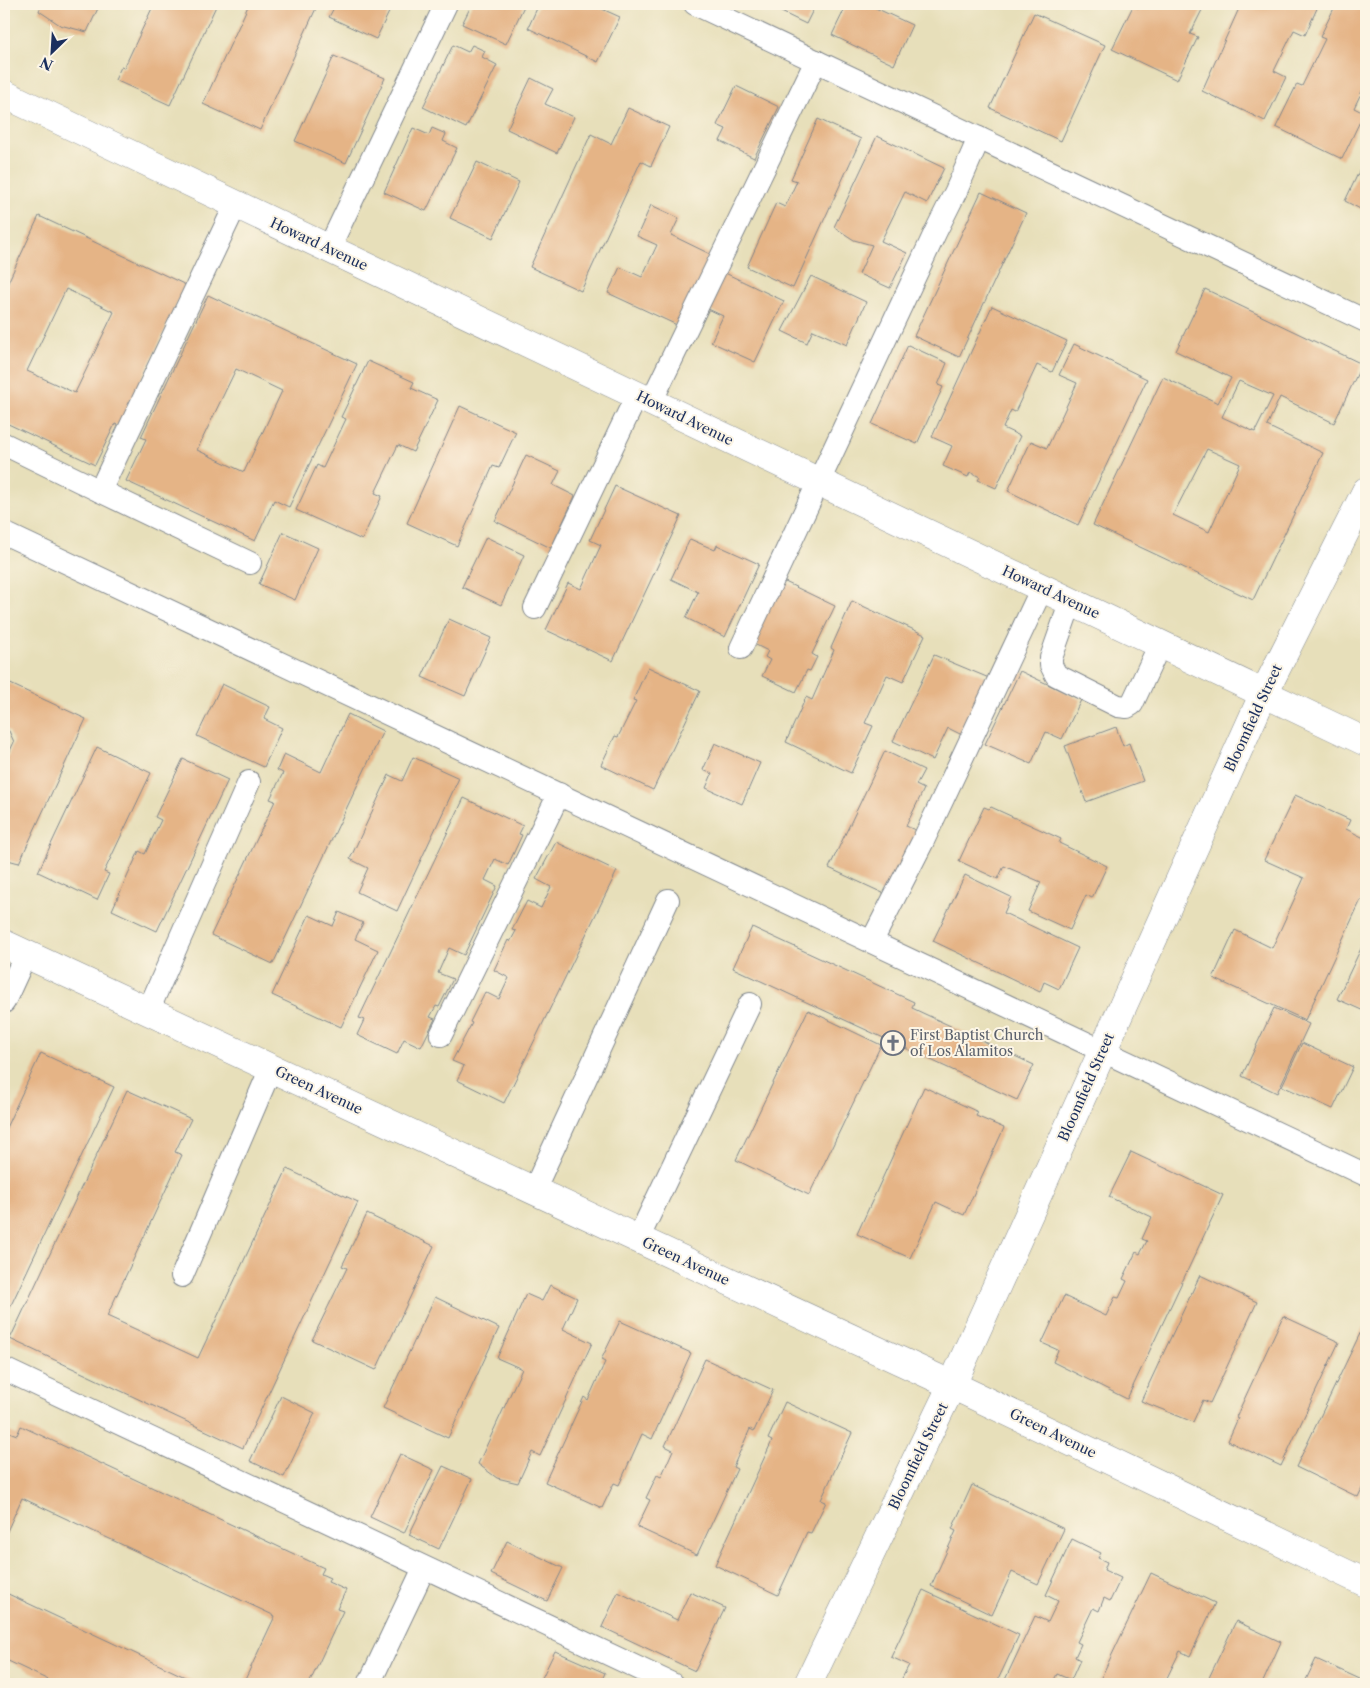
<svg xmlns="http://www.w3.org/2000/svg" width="1370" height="1688" viewBox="0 0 1370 1688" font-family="'Libre Caslon Text',serif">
<rect width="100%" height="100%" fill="#fcf5e5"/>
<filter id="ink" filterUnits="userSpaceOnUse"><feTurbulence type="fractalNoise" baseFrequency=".02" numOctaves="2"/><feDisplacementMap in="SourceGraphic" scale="10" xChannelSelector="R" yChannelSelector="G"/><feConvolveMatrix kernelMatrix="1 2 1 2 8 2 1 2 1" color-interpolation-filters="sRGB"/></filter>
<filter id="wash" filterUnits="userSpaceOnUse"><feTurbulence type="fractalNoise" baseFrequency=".0096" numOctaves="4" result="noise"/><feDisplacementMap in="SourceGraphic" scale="20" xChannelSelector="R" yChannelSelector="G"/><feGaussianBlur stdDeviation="1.12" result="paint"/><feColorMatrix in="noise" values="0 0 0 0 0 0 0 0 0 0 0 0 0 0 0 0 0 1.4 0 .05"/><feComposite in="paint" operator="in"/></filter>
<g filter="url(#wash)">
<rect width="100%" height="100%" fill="#e7dfba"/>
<g id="blocks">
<g fill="#e5b486" fill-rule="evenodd">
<polygon points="42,4 100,4 87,32 60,25 39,11"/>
<polygon points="154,4 217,4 170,105 115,80 121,67 124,68"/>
<polygon points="249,4 318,4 260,130 203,104"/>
<polygon points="336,4 393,4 376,39 329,17"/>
<polygon points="472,4 525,4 506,44 462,24"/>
<polygon points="539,4 591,4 620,17 598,62 528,28"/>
<polygon points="765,4 816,4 806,24"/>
<polygon points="847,4 867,4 912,25 894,65 832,35"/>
<polygon points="1140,4 1205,4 1190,34 1198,37 1177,80 1112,49 1133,6 1138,8"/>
<polygon points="1241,4 1319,4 1305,35 1294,30 1274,71 1286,77 1265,121 1202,91"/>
<polygon points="1336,4 1366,4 1366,83 1354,108 1364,113 1342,159 1276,127 1297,84 1302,86 1325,39 1320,37"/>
<polygon points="1034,13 1105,45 1061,141 990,108"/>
<polygon points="453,45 468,52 472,45 485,51 482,57 497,65 466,128 423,107"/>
<polygon points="334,56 385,78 346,163 295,141"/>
<polygon points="531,78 553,89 545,104 574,117 557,153 507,129"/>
<polygon points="736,86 779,107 754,158 720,141 726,129 717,125"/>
<polygon points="628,108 669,127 651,166 641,161 581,291 530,267 591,134 611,144"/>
<polygon points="818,119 861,139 793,288 747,267 776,203 785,207 797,181 791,179"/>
<polygon points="413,128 429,135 432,128 446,134 443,141 457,148 426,211 384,192"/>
<polygon points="877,136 944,168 927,203 905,192 881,241 907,253 890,288 859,274 872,245 854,240 834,227"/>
<polygon points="477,162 519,182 493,238 450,218"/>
<polygon points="1363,163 1366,164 1366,212 1345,201"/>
<polygon points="981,192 1026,213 959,357 914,336"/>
<polygon points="651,205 679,218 671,235 712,255 679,326 608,293 620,267 642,277 657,245 637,236"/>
<path d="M39,216l147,69 -66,141 -5,-2 -20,41 -91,-43v-131zM66,289l48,23 -39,81 -48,-22z"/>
<polygon points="723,272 784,301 755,362 711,342 723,316 706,308"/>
<polygon points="811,276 866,302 847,345 813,330 807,343 782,331"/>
<path d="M1205,289l157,75 -28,59 -54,-26 -13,29 56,27 -70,147 -160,-75 70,-148 55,26 13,-25 -55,-27zM1239,381l34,15 -18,36 -33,-15zM1207,449l33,15 -31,68 -36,-17z"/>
<path d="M208,295l149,69 -68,143 -15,-7 -19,41 -129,-60 20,-42 -5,-2zM236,369l46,22 -38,81 -47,-22z"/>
<polygon points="992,306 1067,341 1052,372 1037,365 1015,412 1011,410 1003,428 1020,436 996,488 978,480 980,477 970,472 968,477 943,466 952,446 932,437"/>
<polygon points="1074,344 1147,379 1078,525 1008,491 1031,441 1047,448 1077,383 1059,375"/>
<polygon points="908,345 947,363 938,385 943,387 917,444 872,424"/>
<polygon points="368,361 414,382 411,388 438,400 413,452 398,445 375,493 382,496 362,540 296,510 317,465 323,468 346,419 341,417"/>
<polygon points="460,406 516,432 499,468 493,466 457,546 407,523"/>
<polygon points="526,455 560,471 553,485 575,496 551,548 495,521"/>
<polygon points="615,486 681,516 613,661 546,630 568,583 581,589 601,545 590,540"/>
<polygon points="283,532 318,548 295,600 259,584"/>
<polygon points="486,537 524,555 501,605 462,587"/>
<polygon points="690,539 715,550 717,545 759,564 725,637 686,618 698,592 671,579"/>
<polygon points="781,580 835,606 812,654 817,657 810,671 807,670 796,692 762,676 770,660 765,657 768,651 750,642"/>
<polygon points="852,601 925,635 903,682 887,675 865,723 873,726 851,773 786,742 806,697 812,700 834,650 831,648"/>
<polygon points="449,619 491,638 465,696 422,677"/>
<polygon points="934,655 989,678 962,735 948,728 933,760 893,741"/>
<polygon points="648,667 700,691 653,790 601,765 615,736 618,737 636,701 633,700"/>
<polygon points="1020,671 1081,700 1062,739 1046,732 1031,764 985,744"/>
<polygon points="4,681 86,719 19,863 4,859 4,764 14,742 9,731 4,728"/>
<polygon points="222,684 270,707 264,719 282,728 264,767 197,736"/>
<polygon points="348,714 383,731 273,964 211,935 275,801 270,799 283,773 277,770 284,754 321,772"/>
<polygon points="1116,727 1123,746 1129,743 1143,781 1086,802 1065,746"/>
<polygon points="715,743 760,763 742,804 706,788 712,774 703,770"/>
<polygon points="97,747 151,773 104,872 109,874 97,900 38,872"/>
<polygon points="885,751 924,770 916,785 924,789 906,826 922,833 885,894 829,868"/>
<polygon points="413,757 459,778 397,911 357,892 368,868 350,859 389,775 402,781"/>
<polygon points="183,759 228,780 157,931 112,910 139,851 145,854 161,820 155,817"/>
<polygon points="1295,795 1350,820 1346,829 1366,839 1366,889 1305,1020 1213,978 1235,930 1272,948 1304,878 1264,860"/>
<polygon points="464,798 523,826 519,834 522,835 508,865 495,859 485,880 497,886 464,955 449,948 438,973 453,979 439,1007 436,1006 430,1017 435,1019 421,1047 404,1039 397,1054 357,1035 364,1020 359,1018"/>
<polygon points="984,807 989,809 991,807 1061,839 1059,843 1107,866 1092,898 1086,895 1070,930 1028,911 1041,882 1004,866 998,879 959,861"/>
<polygon points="556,842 617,871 504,1103 457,1080 464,1066 452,1061 472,1023 470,1022 485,992 499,999 509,978 494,970 508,940 510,942 516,931 512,930 527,901 541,908 551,887 536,879"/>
<polygon points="965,875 1011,897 1004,913 1078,948 1059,989 1044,982 1040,992 933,941"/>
<polygon points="339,912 363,923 355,939 378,950 341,1027 272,995 309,915 333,926"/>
<polygon points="752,927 914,1002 912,1008 1034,1065 1017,1100 733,968"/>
<polygon points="1366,938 1366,1012 1337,999"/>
<polygon points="1274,1008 1309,1024 1277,1093 1242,1076"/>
<polygon points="808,1010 881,1045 809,1195 736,1160"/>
<polygon points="1302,1043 1353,1067 1333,1109 1282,1086"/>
<polygon points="41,1053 114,1087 4,1320 4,1132"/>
<polygon points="924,1087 978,1112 976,1116 1004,1128 964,1215 936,1202 910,1258 857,1234"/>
<polygon points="127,1090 191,1119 175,1152 182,1155 107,1316 198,1358 287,1169 358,1202 243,1448 10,1339"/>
<polygon points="1131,1152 1223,1195 1127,1399 1053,1362 1058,1350 1042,1343 1064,1296 1106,1316 1115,1297 1119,1298 1127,1281 1123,1279 1136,1252 1140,1254 1147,1241 1142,1239 1152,1217 1109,1197"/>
<polygon points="367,1214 434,1246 376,1370 312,1340 347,1268 342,1266"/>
<polygon points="1200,1275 1257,1302 1210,1403 1203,1400 1193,1422 1141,1401"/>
<polygon points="550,1285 577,1298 563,1329 592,1343 540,1456 532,1452 518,1483 497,1478 478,1464 522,1369 497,1358 526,1294 542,1301"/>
<polygon points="435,1297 499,1328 448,1438 383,1408"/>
<polygon points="1283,1316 1339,1342 1281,1466 1228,1441 1238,1418 1236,1417"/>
<polygon points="620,1321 691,1353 652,1439 642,1434 619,1485 614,1483 602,1508 545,1482 584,1397 588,1400 605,1362 601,1360"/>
<polygon points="1366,1321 1366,1480 1358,1497 1296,1467"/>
<polygon points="705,1359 773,1390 754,1431 750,1429 733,1467 737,1469 697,1555 637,1527 650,1500 646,1498 657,1475 661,1477 673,1450 665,1446"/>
<polygon points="281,1396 315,1413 284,1477 250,1461"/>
<polygon points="785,1402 852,1433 821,1500 826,1502 811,1533 807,1532 778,1595 715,1565 772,1441 768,1439"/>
<polygon points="21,1426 324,1568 321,1574 330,1578 328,1582 346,1590 337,1609 343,1611 309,1684 243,1684 275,1616 22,1498 4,1538 4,1430 17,1435"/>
<polygon points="400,1454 434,1470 404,1533 370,1517"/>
<polygon points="443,1466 472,1479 439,1549 409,1535"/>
<polygon points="972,1485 1064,1529 1038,1584 1012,1572 992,1615 931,1586 956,1531 952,1529"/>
<polygon points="1072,1539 1101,1553 1098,1558 1107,1562 1104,1570 1121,1578 1110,1601 1104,1598 1099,1611 1093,1608 1077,1642 1081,1644 1075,1657 1080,1660 1071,1680 1057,1674 1052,1684 1003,1684 1035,1616 1048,1622 1058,1601 1046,1595"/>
<polygon points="507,1541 563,1568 547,1601 491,1574"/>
<polygon points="1151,1573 1215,1603 1190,1656 1180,1651 1164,1684 1098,1684"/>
<polygon points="923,1590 1019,1635 996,1684 899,1684 909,1665 891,1657"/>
<polygon points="4,1592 200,1684 57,1684 4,1659"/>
<polygon points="618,1592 677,1620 690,1592 725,1608 695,1671 602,1627"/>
<polygon points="1236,1621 1281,1642 1262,1684 1206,1684"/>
<polygon points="555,1651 605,1673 600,1684 539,1684"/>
<polygon points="1316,1659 1362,1680 1360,1684 1304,1684"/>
</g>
</g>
</g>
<g filter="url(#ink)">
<use href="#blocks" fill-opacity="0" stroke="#81878c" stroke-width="1"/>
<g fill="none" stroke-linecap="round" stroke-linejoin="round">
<defs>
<g id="lane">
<polyline points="695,4 1366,321"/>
<polyline points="236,204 100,491 250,563"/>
<polyline points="329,248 446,4"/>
<polyline points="651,402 816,61"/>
<polyline points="4,444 100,491"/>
<polyline points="4,533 1366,1175"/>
<polyline points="1071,601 1051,658 1051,665 1056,675 1118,706 1127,707 1132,704 1160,644"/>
<polyline points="535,608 637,395"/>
<polyline points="741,648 936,231 956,191 979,138"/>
<polyline points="872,941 923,841 1042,588"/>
<polyline points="4,1002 26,954"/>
<polyline points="148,1011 249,782"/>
<polyline points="441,1035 559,794"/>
<polyline points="534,1190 668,900"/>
<polyline points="638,1239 750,1004"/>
<polyline points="182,1276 271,1068"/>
<polyline points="4,1369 672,1684"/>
<polyline points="369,1684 424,1568"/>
</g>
<g id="street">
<polyline points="4,94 1366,742"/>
<polyline points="4,944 952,1385 1366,1583"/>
</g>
<polyline id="secondary" points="808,1684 952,1385 1264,693 1366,491"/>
</defs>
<use href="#lane" stroke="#81878c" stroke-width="24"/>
<use href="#street" stroke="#81878c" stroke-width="29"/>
<use href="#secondary" stroke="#81878c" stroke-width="29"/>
<use href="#lane" stroke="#fff" stroke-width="22"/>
<use href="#street" stroke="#fff" stroke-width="28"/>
<use href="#secondary" stroke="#fff" stroke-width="28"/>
</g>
</g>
<defs>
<symbol id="church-ring" viewBox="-11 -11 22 22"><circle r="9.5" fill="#fcf5e5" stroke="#6b7280" stroke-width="1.5"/><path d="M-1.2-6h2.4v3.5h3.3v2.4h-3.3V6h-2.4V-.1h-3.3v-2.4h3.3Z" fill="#6b7280"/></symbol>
</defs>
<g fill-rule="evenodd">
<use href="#church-ring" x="879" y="1029" width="28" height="28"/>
</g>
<g text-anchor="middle" stroke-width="4" stroke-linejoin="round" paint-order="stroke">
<g font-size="14" fill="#1b2f5e" stroke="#fcf5e5">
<text transform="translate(319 244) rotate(25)" y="5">Howard Avenue</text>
<text transform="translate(685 418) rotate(26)" y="5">Howard Avenue</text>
<text transform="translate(1051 592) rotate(25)" y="5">Howard Avenue</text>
<text transform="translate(1253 718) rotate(-65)" y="5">Bloomfield Street</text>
<text transform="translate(1086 1087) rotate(-66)" y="5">Bloomfield Street</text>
<text transform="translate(319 1090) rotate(25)" y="5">Green Avenue</text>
<text transform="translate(686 1261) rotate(25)" y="5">Green Avenue</text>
<text transform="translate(1053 1433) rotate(26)" y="5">Green Avenue</text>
<text transform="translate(918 1456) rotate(-64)" y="5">Bloomfield Street</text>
</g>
<g font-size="14" fill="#5b616d" stroke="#fcf5e5" text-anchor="start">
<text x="910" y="1040">First Baptist Church<tspan x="910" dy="16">of Los Alamitos</tspan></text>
</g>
</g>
<rect width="1370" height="1688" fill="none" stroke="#fcf5e5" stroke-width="20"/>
<g transform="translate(52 52) rotate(205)" stroke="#fcf5e5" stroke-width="4" paint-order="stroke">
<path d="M0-4L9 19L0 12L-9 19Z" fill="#1b2f5e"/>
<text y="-8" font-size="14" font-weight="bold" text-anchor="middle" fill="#1b2f5e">N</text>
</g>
</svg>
